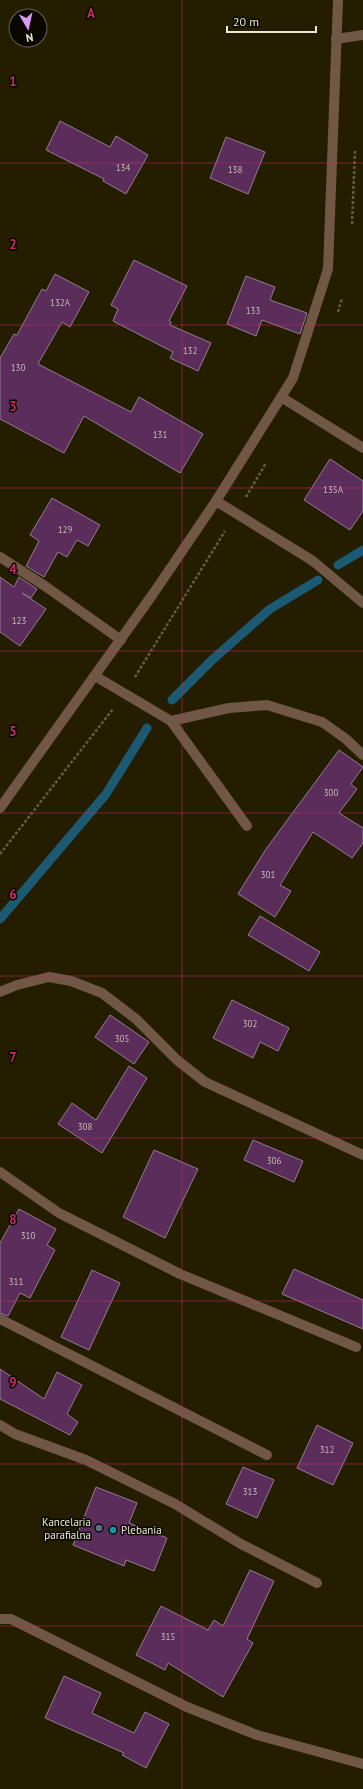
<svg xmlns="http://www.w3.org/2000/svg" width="363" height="1789" viewBox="0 0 363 1789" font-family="'PT Sans',sans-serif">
<rect width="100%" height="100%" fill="#241d00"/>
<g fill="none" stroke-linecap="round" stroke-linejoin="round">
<g stroke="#1c5a74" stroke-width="9">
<polyline points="338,565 363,550"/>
<polyline points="172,700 212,660 270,609 318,580"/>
<polyline points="0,919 106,794 147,728"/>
</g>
</g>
<g fill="#5a2d5b" stroke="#957c95">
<polygon points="60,121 110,147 116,136 148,155 126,194 103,181 104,179 46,150"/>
<polygon points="226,137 265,152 248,194 210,178"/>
<polygon points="134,260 187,286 169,321 171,322 170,325 211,343 198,371 170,358 173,352 113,321 118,309 111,305"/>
<polygon points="55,274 89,292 70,327 62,322 38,364 131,412 139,397 203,434 180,473 84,416 64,453 0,419 0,358 14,334 17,335 42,289 46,291"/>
<polygon points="246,276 275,287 270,300 307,313 300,334 262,320 256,336 227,324"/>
<polygon points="330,459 363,481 363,511 350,530 304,500"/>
<polygon points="52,498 100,525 88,546 77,540 67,557 58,552 44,577 26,566 39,541 30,535"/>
<polygon points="0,577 14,587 19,577 37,589 31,598 22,593 46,609 20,646 0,632"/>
<polygon points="339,750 363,767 351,784 357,789 339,813 363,828 363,843 352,858 313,832 280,885 291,891 275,917 238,894 266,849"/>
<polygon points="260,916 320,952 309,971 248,935"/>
<polygon points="232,1000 289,1028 278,1051 260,1042 253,1058 213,1038"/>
<polygon points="110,1015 149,1042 134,1064 95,1037"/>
<polygon points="129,1066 147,1078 102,1153 58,1124 72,1103 96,1120"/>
<polygon points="253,1140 303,1161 294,1182 244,1160"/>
<polygon points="154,1150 198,1169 165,1238 123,1217"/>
<polygon points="19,1209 56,1229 47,1245 55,1250 30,1298 20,1293 8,1316 0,1313 0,1243"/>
<polygon points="294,1269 363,1300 363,1329 282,1294"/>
<polygon points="92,1270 120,1283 89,1350 61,1337"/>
<polygon points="0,1369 44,1399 57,1372 82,1385 67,1414 78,1422 70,1435 0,1399"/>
<polygon points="317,1425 353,1443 333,1485 297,1468"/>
<polygon points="243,1467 274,1480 257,1518 226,1504"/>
<polygon points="96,1487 137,1503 129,1523 167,1538 154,1571 126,1560 124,1566 73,1545"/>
<polygon points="250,1570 274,1581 247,1639 253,1643 223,1697 168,1663 165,1670 136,1655 161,1606 208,1630 214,1620 223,1626"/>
<polygon points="64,1676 101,1693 92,1713 134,1733 145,1712 169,1724 146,1768 122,1755 124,1753 45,1718"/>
</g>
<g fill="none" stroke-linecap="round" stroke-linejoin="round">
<g stroke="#625c43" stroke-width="2.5" stroke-dasharray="3 2" stroke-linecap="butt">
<polyline points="352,224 355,151"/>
<polyline points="338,312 342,298"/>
<polyline points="246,497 266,463"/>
<polyline points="135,677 225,531"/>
<polyline points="0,854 113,709"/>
</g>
<g stroke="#705746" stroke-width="10">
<polyline points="336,39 363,35"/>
<polyline points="281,397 363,448"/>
<polyline points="216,501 313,561 363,603"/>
<polyline points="0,557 45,586 121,640"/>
<polyline points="95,676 171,721 229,708 267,705 322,722 346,739 363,755"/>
<polyline points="171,721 247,826"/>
<polyline points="0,992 17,985 49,977 71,981 102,993 136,1019 177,1060 205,1082 363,1155"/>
<polyline points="0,1172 59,1213 180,1274 356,1347"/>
<polyline points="0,1319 267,1455"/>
<polyline points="0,1425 15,1434 86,1460 175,1504 241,1544 317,1583"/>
<polyline points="0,1619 11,1619 187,1707 257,1735 363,1764"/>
</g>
<polyline stroke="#705746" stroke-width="10" points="0,808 153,594 216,501 293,378 328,269 338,0"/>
</g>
<path fill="none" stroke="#c62d67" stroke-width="1" stroke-opacity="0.55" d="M182,0v1789M0,163h363M0,325h363M0,488h363M0,651h363M0,813h363M0,976h363M0,1138h363M0,1301h363M0,1464h363M0,1626h363"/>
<circle fill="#5c6f8a" stroke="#0a0701" stroke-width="1.5" cx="99" cy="1528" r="4"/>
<circle fill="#0f9aa8" stroke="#0a0701" stroke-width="1.5" cx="113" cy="1530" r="4"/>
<g text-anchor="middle" stroke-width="3" stroke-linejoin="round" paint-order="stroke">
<g font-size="9" fill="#c8bab8">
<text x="123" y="171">134</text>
<text x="235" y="173">138</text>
<text x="60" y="306">132A</text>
<text x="253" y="314">133</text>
<text x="190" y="354">132</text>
<text x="18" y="371">130</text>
<text x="160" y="438">131</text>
<text x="333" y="493">135A</text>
<text x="65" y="533">129</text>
<text x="19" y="624">123</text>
<text x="331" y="796">300</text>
<text x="268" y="878">301</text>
<text x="250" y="1027">302</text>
<text x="122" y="1042">305</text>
<text x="85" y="1130">308</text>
<text x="274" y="1164">306</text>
<text x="28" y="1239">310</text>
<text x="16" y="1285">311</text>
<text x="327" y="1453">312</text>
<text x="250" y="1495">313</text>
<text x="168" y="1640">315</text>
</g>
<g font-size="11" fill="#ede9d7" stroke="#0a0701" text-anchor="end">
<text x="91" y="1526">Kancelaria<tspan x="91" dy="13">parafialna</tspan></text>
<text x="121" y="1534" text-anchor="start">Plebania</text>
</g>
</g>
<g font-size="13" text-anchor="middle" font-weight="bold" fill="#c62d67" stroke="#0a0701" stroke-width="3" stroke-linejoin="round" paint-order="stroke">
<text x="91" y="18">A</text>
<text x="13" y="86">1</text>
<text x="13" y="249">2</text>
<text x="13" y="411">3</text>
<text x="13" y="574">4</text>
<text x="13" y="736">5</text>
<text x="13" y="899">6</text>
<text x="13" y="1062">7</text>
<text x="13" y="1224">8</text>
<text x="13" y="1387">9</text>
</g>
<g transform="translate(28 28) rotate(171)"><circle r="19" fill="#0a0701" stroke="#656157"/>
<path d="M0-3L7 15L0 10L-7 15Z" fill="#d99af7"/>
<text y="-6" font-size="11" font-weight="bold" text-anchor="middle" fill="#ede9d7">N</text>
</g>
<path d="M227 26v6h89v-6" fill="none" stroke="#ede9d7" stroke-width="2"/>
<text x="233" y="26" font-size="12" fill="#ede9d7" stroke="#0a0701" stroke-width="3" paint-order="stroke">20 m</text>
</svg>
